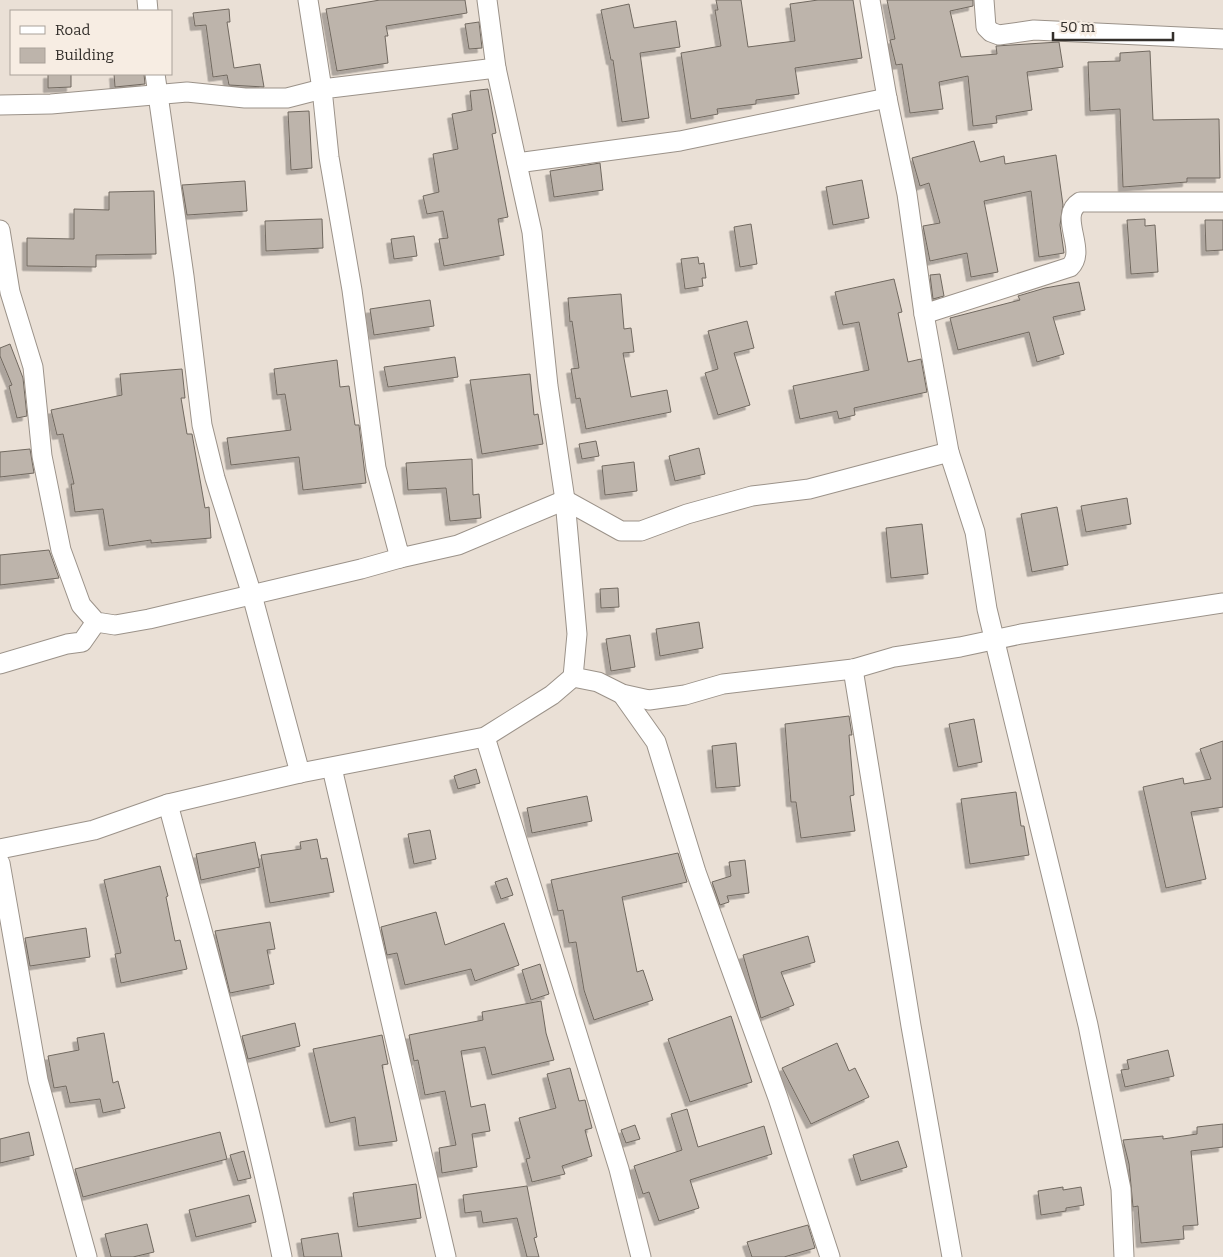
<svg xmlns="http://www.w3.org/2000/svg" width="1223" height="1257" viewBox="0 0 1223 1257" font-family="Bitter,serif">
<defs>
<filter id="shadow"><feDropShadow dx="-4.5" dy="4.5" stdDeviation="0" flood-color="#0004"/></filter>
</defs>
<rect width="100%" height="100%" fill="#eae0d6"/>
<g fill="#bdb4ab" stroke="#716960" filter="url(#shadow)">
<polygon points="380,0 465,0 467,13 386,26 388,36 385,36 388,63 337,71 326,9"/>
<polygon points="716,0 741,0 748,47 795,41 790,4 818,0 853,0 862,58 795,68 799,94 756,100 756,104 717,109 718,114 691,119 681,53 721,46 715,10 718,10"/>
<polygon points="887,0 973,0 973,6 950,11 961,57 997,54 996,46 1059,42 1063,67 1027,72 1032,110 996,116 997,123 973,126 968,76 939,82 943,109 910,113 902,64 896,65 890,40 895,39"/>
<polygon points="629,4 634,28 676,21 680,47 640,53 649,118 622,122 613,60 611,60 601,10"/>
<polygon points="229,9 230,22 227,22 234,68 260,64 264,87 229,85 227,75 213,77 206,25 195,26 193,13"/>
<polygon points="479,22 482,48 469,49 465,24"/>
<polygon points="1150,51 1153,120 1219,119 1220,178 1187,178 1187,182 1123,187 1120,109 1090,111 1088,62 1120,61 1120,53"/>
<polygon points="48,74 71,74 71,87 48,88"/>
<polygon points="114,74 144,74 145,84 115,87"/>
<polygon points="488,89 496,133 492,134 508,217 498,219 504,255 444,266 439,239 448,238 443,211 427,214 423,196 439,192 433,154 458,149 452,114 472,110 470,91"/>
<polygon points="309,111 312,168 291,170 288,112"/>
<polygon points="974,141 980,162 1004,156 1005,164 1056,155 1063,205 1060,225 1064,253 1039,257 1031,191 984,201 998,272 971,277 967,253 930,261 923,226 940,223 929,183 920,186 912,158"/>
<polygon points="600,163 603,190 554,197 550,171"/>
<polygon points="862,180 869,218 833,225 826,187"/>
<polygon points="245,181 247,211 187,215 182,185"/>
<polygon points="154,191 156,254 96,255 96,267 27,266 27,238 74,239 74,209 109,210 109,192"/>
<polygon points="322,219 323,248 266,251 265,221"/>
<polygon points="1145,219 1145,226 1155,225 1158,272 1131,274 1127,220"/>
<polygon points="1205,220 1223,220 1223,250 1206,251"/>
<polygon points="751,224 757,264 740,267 734,227"/>
<polygon points="414,236 417,256 394,259 391,239"/>
<polygon points="698,257 699,264 704,263 706,278 702,278 703,286 685,289 681,259"/>
<polygon points="940,274 944,296 933,299 930,275"/>
<polygon points="894,279 902,312 898,313 908,362 921,359 927,392 854,408 855,415 839,419 837,411 800,419 793,386 869,370 859,322 843,325 835,292"/>
<polygon points="1079,282 1085,310 1053,317 1064,354 1037,362 1029,332 958,350 950,318 1020,300 1018,296 1045,288"/>
<polygon points="621,294 624,329 631,328 634,352 623,353 631,397 667,390 671,412 586,429 580,398 576,399 571,369 579,368 572,321 570,322 568,298"/>
<polygon points="430,300 434,326 374,335 370,309"/>
<polygon points="747,321 754,348 734,353 750,405 718,415 705,373 718,369 708,331"/>
<polygon points="10,344 23,378 27,416 17,418 9,386 12,385 0,356 0,348"/>
<polygon points="455,357 458,377 388,387 384,367"/>
<polygon points="337,360 340,387 349,386 355,425 359,425 366,483 303,490 299,457 231,465 227,438 291,430 285,394 277,395 274,369"/>
<polygon points="182,369 185,398 181,398 187,434 192,434 205,508 209,507 211,538 151,543 151,540 109,546 103,509 75,512 71,484 74,484 63,434 57,435 51,410 122,395 120,374"/>
<polygon points="530,374 534,415 538,414 543,444 482,454 470,380"/>
<polygon points="596,441 599,456 582,459 579,444"/>
<polygon points="699,448 705,474 675,481 669,456"/>
<polygon points="30,449 34,473 0,477 0,452"/>
<polygon points="472,459 473,495 479,494 481,518 450,521 446,488 408,490 406,463"/>
<polygon points="634,462 637,491 605,495 602,466"/>
<polygon points="1127,498 1131,524 1086,532 1081,506"/>
<polygon points="1057,507 1068,565 1032,572 1021,514"/>
<polygon points="922,524 928,574 891,578 886,528"/>
<polygon points="49,550 59,578 0,585 0,555"/>
<polygon points="618,588 619,607 601,608 600,589"/>
<polygon points="699,622 703,648 660,656 656,629"/>
<polygon points="630,635 635,667 611,671 606,639"/>
<polygon points="849,716 852,735 849,735 854,795 850,796 855,831 801,838 796,802 791,802 785,724"/>
<polygon points="974,719 982,762 958,767 949,724"/>
<polygon points="1223,741 1223,807 1191,812 1206,879 1166,888 1143,787 1183,778 1184,784 1211,779 1200,749"/>
<polygon points="736,743 740,786 716,788 712,746"/>
<polygon points="476,769 480,783 458,789 454,776"/>
<polygon points="1016,792 1021,826 1024,826 1029,855 970,864 961,799"/>
<polygon points="587,796 592,821 532,833 527,808"/>
<polygon points="430,830 436,859 414,864 408,834"/>
<polygon points="317,839 321,859 327,858 334,892 270,903 261,855 301,849 300,842"/>
<polygon points="255,842 260,867 201,880 196,854"/>
<polygon points="678,853 687,882 622,897 637,972 643,970 653,1000 594,1020 584,990 576,942 569,943 563,910 558,911 551,880"/>
<polygon points="745,860 749,893 727,896 729,902 720,905 712,882 731,876 729,862"/>
<polygon points="160,866 168,896 166,897 175,941 180,940 187,969 121,983 115,954 121,953 104,880"/>
<polygon points="507,878 513,895 501,899 495,882"/>
<polygon points="436,912 445,945 504,923 519,965 475,981 471,969 405,985 397,953 387,955 381,927"/>
<polygon points="270,922 275,949 267,950 274,984 230,993 215,931"/>
<polygon points="86,928 90,957 30,966 25,938"/>
<polygon points="808,936 815,962 781,972 794,1005 761,1018 743,955"/>
<polygon points="540,964 549,994 531,1000 522,970"/>
<polygon points="541,1001 546,1033 554,1060 492,1075 485,1047 461,1051 471,1107 485,1104 490,1131 472,1134 477,1167 442,1173 439,1148 456,1145 445,1091 425,1095 418,1060 414,1061 409,1035 483,1020 482,1012"/>
<polygon points="731,1016 752,1082 690,1102 668,1039"/>
<polygon points="295,1023 300,1046 248,1059 242,1036"/>
<polygon points="104,1033 113,1083 118,1081 125,1108 103,1113 100,1099 70,1103 66,1086 54,1088 48,1056 79,1050 77,1038"/>
<polygon points="382,1035 388,1064 382,1065 397,1141 359,1146 355,1117 330,1123 313,1049"/>
<polygon points="837,1043 849,1071 855,1068 869,1097 811,1124 782,1068"/>
<polygon points="1168,1050 1174,1076 1125,1087 1121,1070 1129,1069 1127,1060"/>
<polygon points="570,1068 579,1101 585,1100 592,1128 585,1130 592,1156 562,1166 565,1174 532,1182 526,1159 530,1158 519,1118 556,1108 547,1074"/>
<polygon points="687,1109 698,1147 764,1126 772,1154 690,1180 699,1208 659,1221 649,1192 643,1194 634,1166 682,1150 671,1114"/>
<polygon points="1223,1124 1223,1147 1191,1151 1198,1225 1183,1226 1184,1239 1141,1243 1138,1206 1133,1207 1129,1164 1123,1140 1163,1136 1163,1139 1197,1134 1197,1127"/>
<polygon points="635,1125 640,1139 626,1143 621,1130"/>
<polygon points="29,1132 34,1155 0,1163 0,1139"/>
<polygon points="220,1132 227,1159 83,1197 75,1169"/>
<polygon points="898,1141 907,1167 861,1181 853,1155"/>
<polygon points="244,1151 251,1178 238,1181 230,1155"/>
<polygon points="416,1184 421,1218 358,1227 353,1193"/>
<polygon points="527,1186 537,1237 534,1238 539,1257 527,1257 517,1218 483,1223 481,1211 465,1213 463,1195"/>
<polygon points="1063,1187 1063,1190 1081,1187 1084,1205 1066,1208 1066,1211 1041,1215 1038,1191"/>
<polygon points="249,1195 256,1222 196,1237 189,1210"/>
<polygon points="147,1224 154,1252 133,1257 111,1257 105,1234"/>
<polygon points="808,1225 815,1248 784,1257 752,1257 747,1242"/>
<polygon points="338,1233 342,1257 304,1257 301,1239"/>
</g>
<g fill="none" stroke-linecap="round" stroke-linejoin="round">
<defs>
<g id="minor">
<polyline points="147,0 148,11"/>
<polyline points="487,0 496,68 532,232 548,386 565,500 577,634 573,677 598,682 622,694 649,700 685,695 723,684 853,669 894,657 960,647 1021,634 1223,603"/>
<polyline points="870,0 887,98 907,194 924,314 949,452 975,532 987,609 1088,1025 1121,1189 1124,1257"/>
<polyline points="984,0 986,27 991,32 999,35 1034,30 1223,39"/>
<polyline points="496,68 322,89 329,157 352,290 376,468 400,558 458,545 565,500 621,531 641,531 687,514 752,496 809,489 949,452"/>
<polyline points="155,74 184,276 202,425 215,478 252,595 300,773"/>
<polyline points="0,105 51,104 187,92 245,98 287,98 322,89 308,0"/>
<polyline points="517,163 680,141 887,98"/>
<polyline points="0,230 10,292 33,367 42,456 61,550 81,605 96,622 115,625 149,619 361,569 400,558"/>
<path d="M924,314l146,-47c18,-17 -13,-51 10,-65h143"/>
<polyline points="0,664 67,644 82,642 96,622"/>
<polyline points="853,669 911,1026 952,1257"/>
<polyline points="622,694 656,742 696,872 778,1098 830,1257"/>
<polyline points="485,737 619,1169 641,1257"/>
<polyline points="332,768 446,1257"/>
<path d="M168,804c40,150 83,300 114,453"/>
<polyline points="0,849 94,830 168,804 300,773 485,737 552,695 573,677"/>
<polyline points="0,863 38,1080 87,1257"/>
</g>
</defs>
<use href="#minor" stroke="#9b9289" stroke-width="21"/>
<use href="#minor" stroke="#fff" stroke-width="19"/>
</g>
<rect x="10" y="10" width="162" height="65" fill="#f7ede3" stroke="#a9a199"/>
<rect x="20" y="26" width="25" height="8" fill="#ffffff" stroke="#a9a199"/>
<text x="55" y="35" font-size="15" fill="#332f2b">Road</text>
<rect x="20" y="48" width="25" height="15" fill="#bdb4ab" stroke="#a9a199"/>
<text x="55" y="60" font-size="15" fill="#332f2b">Building</text>
<path d="M1053 32v8h120v-8" fill="none" stroke="#332f2b" stroke-width="2.5"/>
<text x="1060" y="32" font-size="15" fill="#332f2b" stroke="#f7ede3" stroke-width="4" paint-order="stroke">50 m</text>
</svg>
